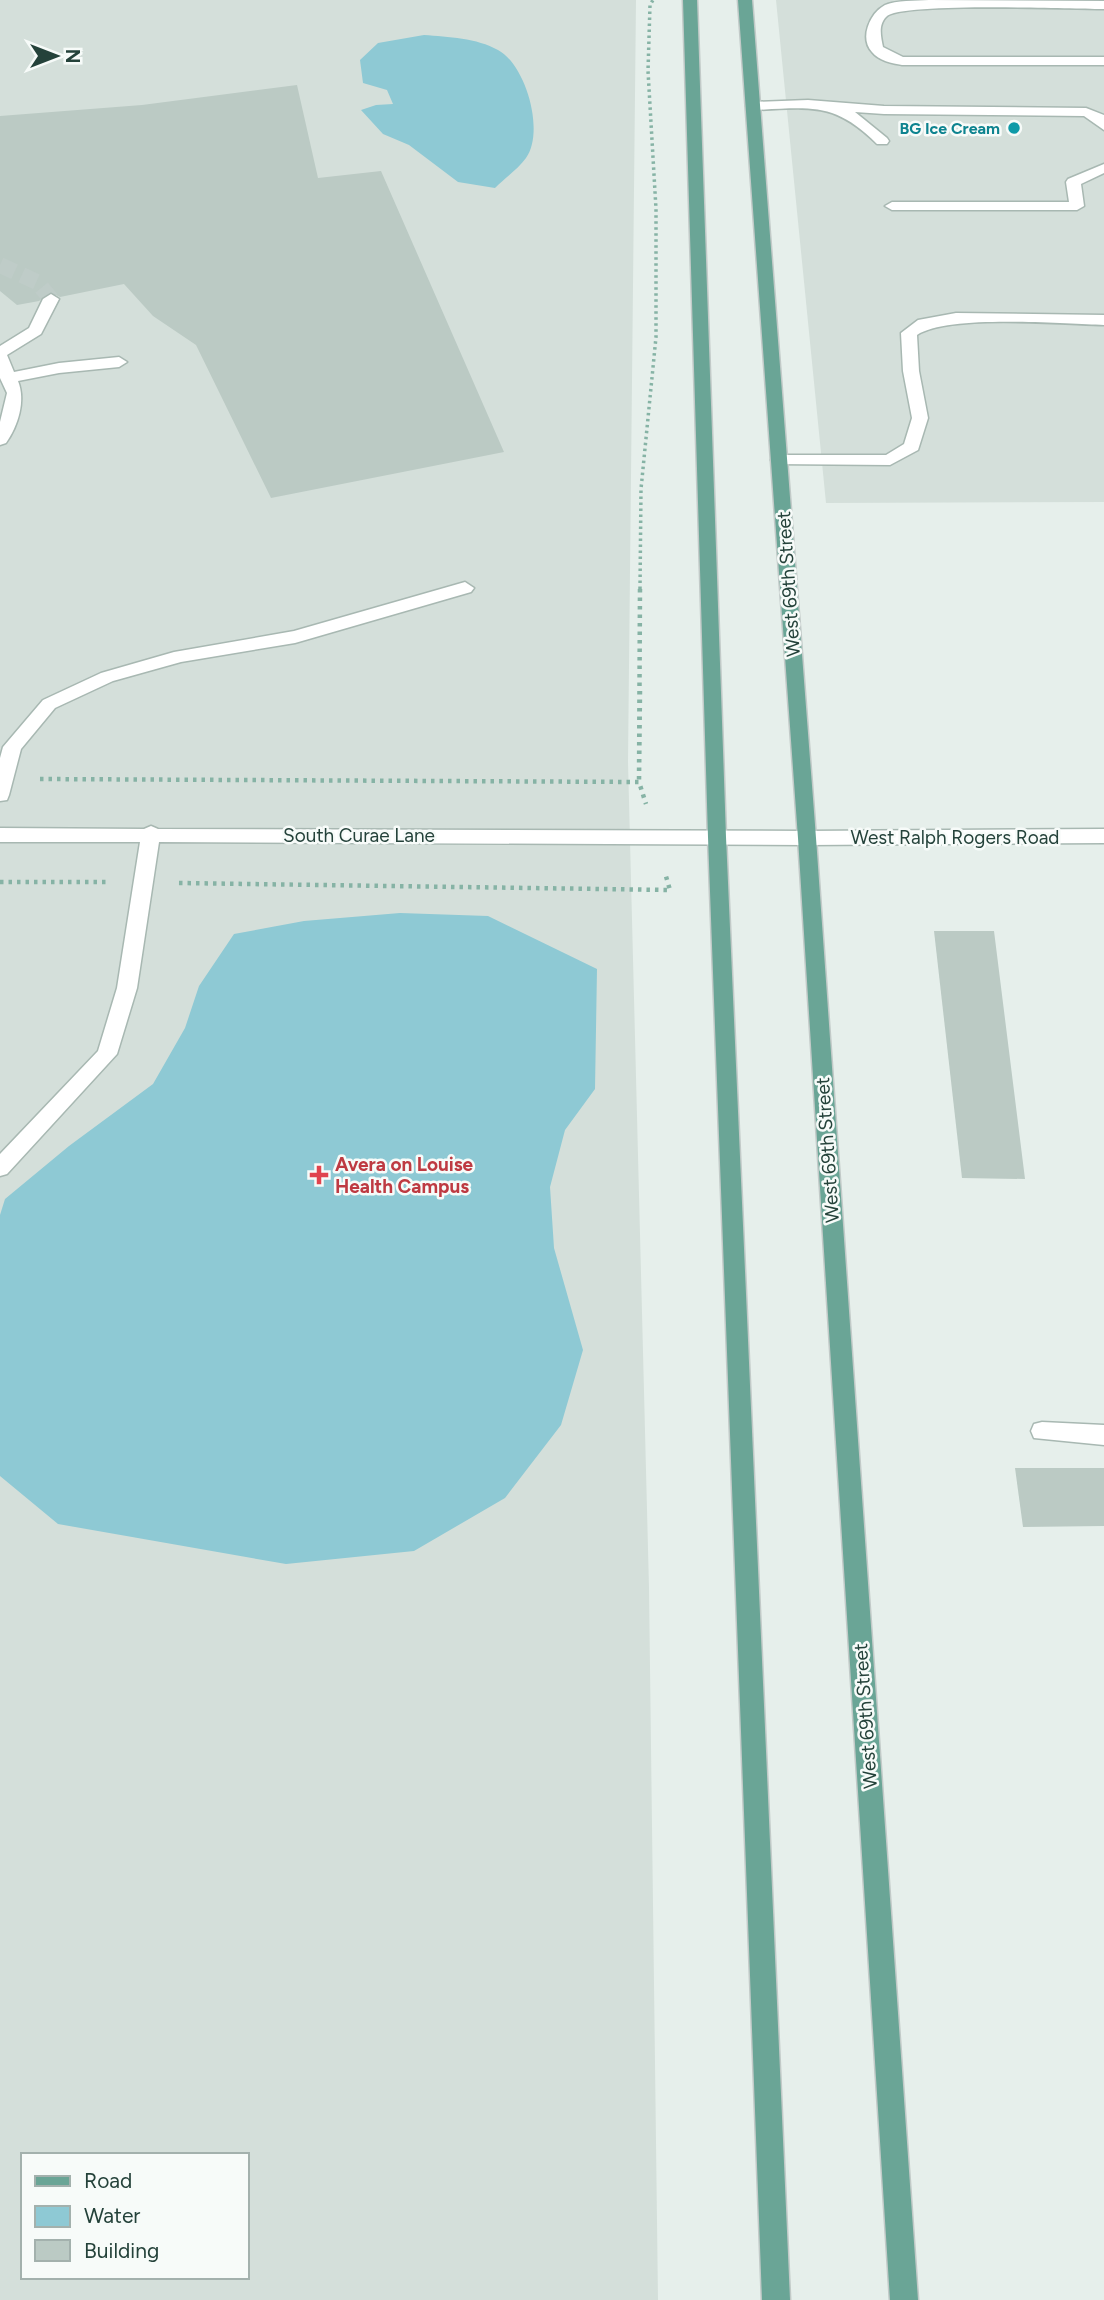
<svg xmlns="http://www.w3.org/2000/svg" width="1104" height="2300" viewBox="0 0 1104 2300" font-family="Figtree,sans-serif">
<rect width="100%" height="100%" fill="#e6efeb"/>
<g fill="#d4dfda" fill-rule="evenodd">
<path d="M0,0h636l-8,762 21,826 9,712h-658zM23,2155h224v122h-224z"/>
<polygon points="776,0 1104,0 1104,502 826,503"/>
</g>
<g fill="#8ec9d4">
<path d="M424,35c24,2 53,3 74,15 28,15 47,82 28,108 -8,11 -21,20 -31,30l-37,-6 -49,-37 -26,-11 -22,-24 15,-5 17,-1 -6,-14 -24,-7 -3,-23 18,-17z"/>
<polygon points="400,913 488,916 597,969 595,1089 565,1130 550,1187 554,1248 583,1350 561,1425 505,1498 414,1551 286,1564 58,1524 0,1476 0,1215 5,1199 69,1146 153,1084 185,1028 199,986 234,934 304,921"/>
</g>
<g fill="#bbcac4">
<polygon points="297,85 318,178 381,171 504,452 271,498 196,345 153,316 124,284 60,297 50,292 39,301 17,305 0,291 0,116 142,105"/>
<polygon points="934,931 994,931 1025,1179 962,1178"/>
<polygon points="1015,1468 1104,1468 1104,1526 1023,1527"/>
</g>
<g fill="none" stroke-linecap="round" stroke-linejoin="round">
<polyline stroke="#bfccc8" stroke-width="16" stroke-dasharray="16 8" stroke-linecap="butt" points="0,265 37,282 51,299"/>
<defs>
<g id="minor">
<path d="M929,0l175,1v8c-30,0 -205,-7 -218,8 -8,8 -5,20 -3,30l20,10h201v8h-202c-10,-2 -23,-4 -30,-13 -13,-14 -2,-39 13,-47 11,-5 31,-4 44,-5z"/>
<path d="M808,100l76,6 202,2 18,7v15l-20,-14 -200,-2 -29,-2 32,26 2,3 -2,3h-10c-43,-43 -67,-36 -124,-34l-7,-4 7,-4z"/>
<polygon points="1104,164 1104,173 1081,184 1084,206 1077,210 892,210 885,206 892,202 1069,202 1066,182 1068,179"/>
<path d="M51,294l8,5 -18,35 -34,21 7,17 45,-9 60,-6 8,5 -8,5 -60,6 -41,8c8,20 0,45 -12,62l-6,2v-23l7,-29 -7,-15v-32l29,-18 14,-29z"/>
<path d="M956,313l148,2v10c-42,-1 -156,-11 -187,10l2,36 9,47 -10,32 -28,15 -117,-1 -2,-4 2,-4 6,-1h107l18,-11 8,-26 -9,-47 -2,-38 17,-13z"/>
<polygon points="465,582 474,588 471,592 295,643 181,662 113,681 55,708 21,749 9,795 7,800 0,801 0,758 3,747 43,700 101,673 174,652 294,631"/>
<polygon points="151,826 158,829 807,831 1104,829 1104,843 807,845 159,842 137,988 117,1054 7,1174 0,1176 0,1154 98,1051 117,988 140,842 0,842 0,828 144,829"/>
<polygon points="1042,1422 1104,1425 1104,1445 1034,1438 1031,1431 1034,1424"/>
</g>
<g id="major">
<polygon points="683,0 697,0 726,837 790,2300 762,2300 708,837"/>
<polygon points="738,0 752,0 816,838 918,2300 890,2300 798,838"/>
</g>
</defs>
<use href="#minor" stroke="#a8b8b2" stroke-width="3"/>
<use href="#major" stroke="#c2cac8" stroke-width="3"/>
<polyline stroke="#86b3a5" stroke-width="3.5" stroke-dasharray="2.5 3.5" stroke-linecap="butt" points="640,589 641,489 656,337 656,209 648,71 650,5 653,0"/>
<g stroke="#86b3a5" stroke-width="4.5" stroke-dasharray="3.5 5" stroke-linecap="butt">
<polyline points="640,691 639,782 640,587"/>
<polyline points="40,779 639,782 646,804"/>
<polyline points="0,882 108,882"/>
<polyline points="179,883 670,890 665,873"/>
</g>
<use href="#minor" fill="#fff" fill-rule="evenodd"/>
<use href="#major" fill="#6aa596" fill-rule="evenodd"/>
</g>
<circle fill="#0f9aa8" stroke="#f7fbf9" stroke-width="2.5" cx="1014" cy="128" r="7"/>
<path fill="#e0444e" stroke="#f7fbf9" stroke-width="2.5" d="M315.5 1164.5h7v7h7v7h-7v7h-7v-7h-7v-7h7z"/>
<g text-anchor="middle" stroke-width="5" stroke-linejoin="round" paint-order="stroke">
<g font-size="16" font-weight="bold" fill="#0d838f" stroke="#f7fbf9" text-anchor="end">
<text x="1000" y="134">BG Ice Cream</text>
</g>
<g font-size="19" fill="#24423a" stroke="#f7fbf9">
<text transform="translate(788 584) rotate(-94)" y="7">West 69th Street</text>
<text x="359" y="842">South Curae Lane</text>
<text x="955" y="844">West Ralph Rogers Road</text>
<text transform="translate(827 1150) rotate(-94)" y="7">West 69th Street</text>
<text transform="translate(865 1716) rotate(-94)" y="7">West 69th Street</text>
</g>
<g font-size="19" font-weight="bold" fill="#be3a42" stroke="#f7fbf9" text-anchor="start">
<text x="335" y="1171">Avera on Louise<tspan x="335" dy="22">Health Campus</tspan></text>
</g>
</g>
<rect x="21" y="2153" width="228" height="126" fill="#f7fbf9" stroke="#a3b1ad" stroke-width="2"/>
<rect x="35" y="2176" width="35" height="10" fill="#6aa596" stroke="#a3b1ad" stroke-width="2"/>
<text x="84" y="2188" font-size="21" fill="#24423a">Road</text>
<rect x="35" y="2206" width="35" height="21" fill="#8ec9d4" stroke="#a3b1ad" stroke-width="2"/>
<text x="84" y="2223" font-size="21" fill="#24423a">Water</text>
<rect x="35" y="2240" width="35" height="21" fill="#bbcac4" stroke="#a3b1ad" stroke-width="2"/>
<text x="84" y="2258" font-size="21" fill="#24423a">Building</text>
<g transform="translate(56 56) rotate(90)" stroke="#f7fbf9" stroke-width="5" paint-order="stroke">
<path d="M0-5L12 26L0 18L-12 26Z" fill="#24423a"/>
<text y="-10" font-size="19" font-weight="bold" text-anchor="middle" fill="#24423a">N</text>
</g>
</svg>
